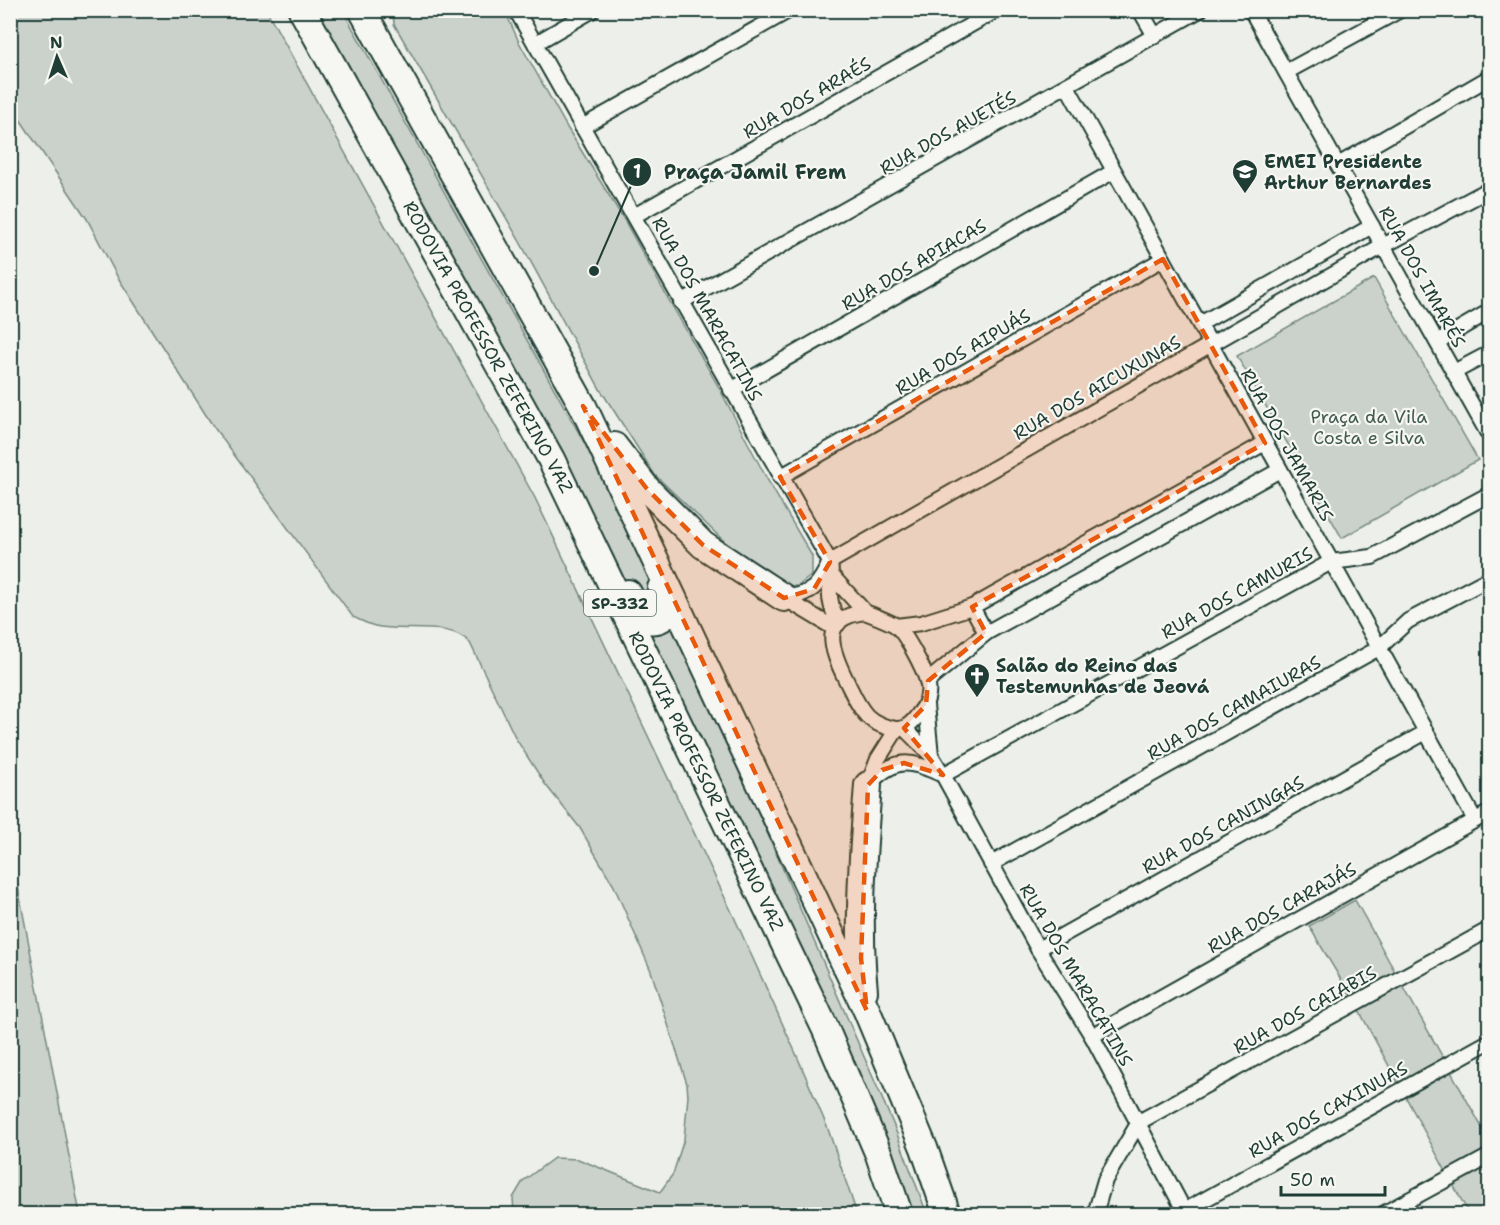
<svg xmlns="http://www.w3.org/2000/svg" width="1500" height="1225" viewBox="0 0 1500 1225" font-family="'Shantell Sans',sans-serif">
<rect width="100%" height="100%" fill="#edefea"/>
<filter id="ink" filterUnits="userSpaceOnUse"><feTurbulence type="fractalNoise" baseFrequency=".0167" numOctaves="2"/><feDisplacementMap in="SourceGraphic" scale="12" xChannelSelector="R" yChannelSelector="G"/><feConvolveMatrix kernelMatrix="1 2 1 2 8 2 1 2 1" color-interpolation-filters="sRGB"/></filter>
<g filter="url(#ink)">
<g fill="#cbd2cc" stroke="#758880" stroke-width="1.5">
<path d="M10,11h257l268,487 200,421 62,137 31,73 29,85h-343l-1,-16 10,-17 31,-23 24,1 82,33 13,-18 11,-35 4,-43 -1,-12 -36,-113 -37,-85 -34,-58 -35,-44 -29,-45 -46,-96c-19,-23 -68,-10 -95,-17 -8,-2 -15,-6 -22,-9l-140,-191 -96,-150 -30,-57 -76,-113z"/>
<polygon points="314,11 343,11 594,460 654,579 740,770 894,1126 927,1214 910,1214 808,970 701,740 573,475"/>
<polygon points="393,11 505,11 519,42 568,129 623,218 670,302 718,386 767,479 812,556 812,575 798,586 771,586 655,475 600,389 519,240 394,24"/>
<polygon points="1374,278 1478,460 1342,538 1237,356"/>
<polygon points="11,866 15,871 80,1214 11,1214"/>
<polygon points="1355,900 1489,1140 1489,1214 1469,1214 1355,1003 1309,926"/>
</g>
<g fill="none" stroke-linecap="round" stroke-linejoin="round">
<defs>
<g id="minor">
<path d="M516,10l314,552c2,13 1,17 0,29 -1,12 4,22 8,33"/>
<polyline points="1140,10 1155,36"/>
<polyline points="1251,10 1490,437"/>
<polyline points="536,43 593,10"/>
<polyline points="1286,72 1400,10"/>
<polyline points="1067,86 1475,820"/>
<polyline points="582,127 790,10"/>
<polyline points="1338,165 1490,77"/>
<polyline points="634,216 997,10"/>
<polyline points="681,302 1200,10"/>
<polyline points="1200,324 1372,226"/>
<polyline points="1437,342 1490,311"/>
<polyline points="1454,372 1490,353"/>
<polyline points="731,390 1114,171"/>
<polyline points="780,477 1163,259"/>
<polyline points="833,577 865,612"/>
<path d="M784,598c28,-4 34,-10 46,-36l553,-316 107,-57"/>
<polyline points="784,598 834,628"/>
<polyline points="972,607 986,633"/>
<path d="M865,612c10,4 21,8 30,13 10,7 29,44 32,56 4,12 -1,25 -9,34 -5,7 -13,15 -22,14 -10,-1 -22,-6 -29,-13 -9,-9 -15,-24 -21,-36 -15,-31 -28,-62 19,-68z"/>
<polyline points="896,626 921,623 972,607 1265,443"/>
<polyline points="928,681 986,633 1280,470"/>
<polyline points="926,705 931,755"/>
<polyline points="904,728 931,755 943,775 1038,949 1092,1036 1186,1214"/>
<polyline points="871,777 878,759 897,729"/>
<path d="M868,785c27,-28 41,-26 75,-10l388,-213 41,-5 118,-63"/>
<polyline points="991,864 1379,648 1408,621 1490,578"/>
<polyline points="1038,949 1426,732"/>
<polyline points="1092,1036 1490,812"/>
<polyline points="1184,1211 1490,1041"/>
<polyline points="1095,1214 1105,1180 1139,1122 1490,929"/>
<polyline points="1383,1214 1490,1156"/>
</g>
<g id="motorway">
<polyline points="302,10 551,459 825,1028 879,1155 899,1214"/>
<polyline points="362,10 583,406 867,1011 924,1148 947,1214"/>
<polyline points="614,446 647,489 703,545 784,598"/>
<path d="M628,593c4,7 7,16 11,22 9,10 30,6 29,-9 0,-6 -4,-12 -7,-18"/>
<path d="M864,991c-7,-68 -1,-138 4,-206"/>
</g>
</defs>
<use href="#minor" stroke="#1f3d34" stroke-width="18"/>
<use href="#motorway" stroke="#1f3d34" stroke-width="30"/>
<use href="#minor" stroke="#f6f6f2" stroke-width="14"/>
<use href="#motorway" stroke="#f6f6f2" stroke-width="26"/>
</g>
</g>
<path fill="#e8590c" fill-opacity="0.2" stroke="#e8590c" stroke-width="4.5" stroke-dasharray="12 8" stroke-linejoin="round" d="M1163,259l102,184 -293,164 14,26 -58,48 -2,24 -22,23 39,47 -39,-12 -22,7 -14,15 -7,173 6,53 -284,-605 64,83 56,56 81,53 30,-9 16,-27 -50,-85z"/>
<defs>
<symbol id="school-pin" viewBox="-11 -11 22 30"><path d="M0 17L-7.5 6A9.5 9.5 0 1 1 7.5 6Z" fill="#1f3d34" stroke="#f6f6f2"/><path d="M0-5L7-2L0 1L-7-2ZM-4 1L0 2.5L4 1V4Q0 6-4 4Z" fill="#fff"/></symbol>
<symbol id="church-pin" viewBox="-11 -11 22 30"><path d="M0 17L-7.5 6A9.5 9.5 0 1 1 7.5 6Z" fill="#1f3d34" stroke="#f6f6f2"/><path d="M-1.2-6h2.4v3.5h3.3v2.4h-3.3V6h-2.4V-.1h-3.3v-2.4h3.3Z" fill="#fff"/></symbol>
</defs>
<g fill-rule="evenodd">
<use href="#school-pin" x="1230" y="157" width="30" height="40"/>
<use href="#church-pin" x="962" y="661" width="30" height="40"/>
</g>
<g text-anchor="middle" stroke-width="4.5" stroke-linejoin="round" paint-order="stroke">
<rect fill="#f6f6f2" stroke="#60746d" stroke-width="1.5" x="584" y="590" width="72" height="26" rx="4.5"/>
<g font-size="16" font-weight="bold" fill="#1f3d34">
<text x="620" y="609">SP-332</text>
</g>
<g font-size="18" fill="#1f3d34" stroke="#f6f6f2">
<text transform="translate(807 98) rotate(-30)" y="6">RUA DOS ARAÉS</text>
<text transform="translate(948 133) rotate(-29)" y="6">RUA DOS AUETÉS</text>
<text transform="translate(914 265) rotate(-30)" y="6">RUA DOS APIACAS</text>
<text transform="translate(1422 277) rotate(61)" y="6">RUA DOS IMARÉS</text>
<text transform="translate(707 309) rotate(61)" y="6">RUA DOS MARACATINS</text>
<text transform="translate(488 347) rotate(61)" y="6">RODOVIA PROFESSOR ZEFERINO VAZ</text>
<text transform="translate(963 352) rotate(-30)" y="6">RUA DOS AIPUÁS</text>
<text transform="translate(1097 388) rotate(-30)" y="6">RUA DOS AICUXUNAS</text>
<text transform="translate(1287 445) rotate(61)" y="6">RUA DOS JAMARIS</text>
<text transform="translate(1237 593) rotate(-29)" y="6">RUA DOS CAMURIS</text>
<text transform="translate(1234 708) rotate(-29)" y="6">RUA DOS CAMAIURAS</text>
<text transform="translate(706 781) rotate(64)" y="6">RODOVIA PROFESSOR ZEFERINO VAZ</text>
<text transform="translate(1223 825) rotate(-29)" y="6">RUA DOS CANINGAS</text>
<text transform="translate(1282 908) rotate(-29)" y="6">RUA DOS CARAJÁS</text>
<text transform="translate(1076 975) rotate(60)" y="6">RUA DOS MARACATINS</text>
<text transform="translate(1305 1010) rotate(-29)" y="6">RUA DOS CAIABIS</text>
<text transform="translate(1328 1110) rotate(-29)" y="6">RUA DOS CAXINUAS</text>
</g>
<g font-size="18" font-weight="bold" fill="#1f3d34" stroke="#f6f6f2" text-anchor="start">
<text x="1264" y="168">EMEI Presidente<tspan x="1264" dy="21">Arthur Bernardes</tspan></text>
<text x="996" y="672">Salão do Reino das<tspan x="996" dy="21">Testemunhas de Jeová</tspan></text>
</g>
<g font-size="18" fill="#415b52" stroke="#f6f6f2">
<text x="1369" y="423">Praça da Vila<tspan x="1369" dy="21">Costa e Silva</tspan></text>
</g>
</g>
<path fill="none" stroke="#1f3d34" stroke-width="2" d="M594 271L637 172"/>
<g fill="#1f3d34" stroke="#f6f6f2" stroke-width="2">
<circle cx="594" cy="271" r="6"/>
<circle cx="637" cy="172" r="15"/>
</g>
<g font-size="18" text-anchor="middle" font-weight="bold" fill="#fff">
<text x="637" y="178">1</text>
</g>
<g font-size="20" text-anchor="middle" font-weight="bold" fill="#1f3d34" stroke="#f6f6f2" stroke-width="4.5" stroke-linejoin="round" paint-order="stroke">
<text x="755" y="179">Praça Jamil Frem</text>
</g>
<rect width="1500" height="1225" fill="none" stroke="#f6f6f2" stroke-width="36"/>
<rect x="18" y="18" width="1464" height="1189" fill="none" stroke="#1f3d34" stroke-width="2" filter="url(#ink)"/>
<g transform="translate(57 57) rotate(357)" stroke="#f6f6f2" stroke-width="4.5" paint-order="stroke">
<path d="M0-4.5L10 22L0 15L-10 22Z" fill="#1f3d34"/>
<text y="-9" font-size="16" font-weight="bold" text-anchor="middle" fill="#1f3d34">N</text>
</g>
<path d="M1281 1186v9h104v-9" fill="none" stroke="#1f3d34" stroke-width="3"/>
<text x="1290" y="1186" font-size="18" fill="#1f3d34" stroke="#f6f6f2" stroke-width="4.5" paint-order="stroke">50 m</text>
</svg>
